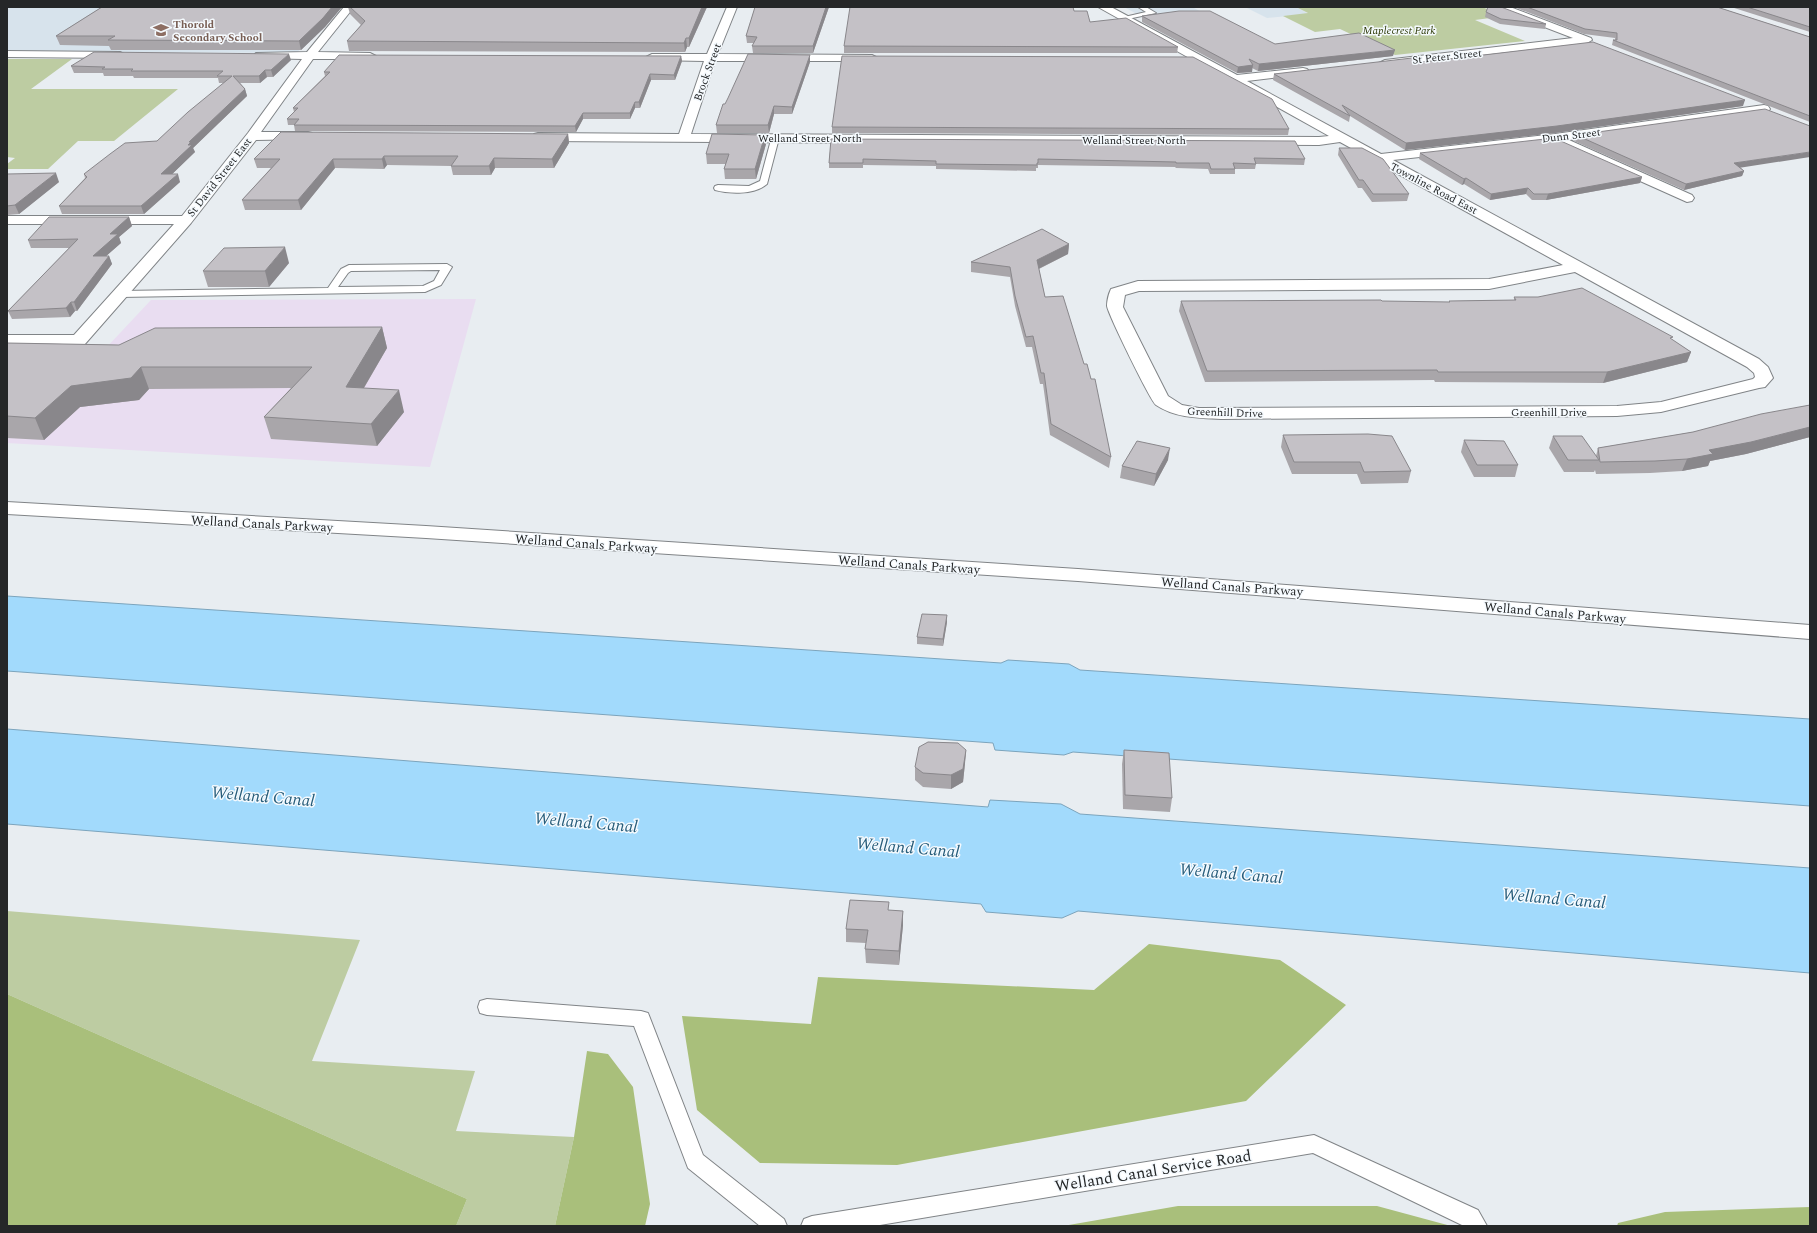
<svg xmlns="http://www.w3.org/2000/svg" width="1817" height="1233" viewBox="0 0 1817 1233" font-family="Spectral,serif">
<rect width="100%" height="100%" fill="#e8edf1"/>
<g fill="#d7e3ec">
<polygon points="7,7 333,7 297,53 7,52"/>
<polygon points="1124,7 1192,7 1221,22 1163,28"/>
<polygon points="1245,7 1296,7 1309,14 1267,18"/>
</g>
<polygon fill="#e9ddf1" points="476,299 430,467 7,443 7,349 105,349 151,300"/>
<g fill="#bdcca2">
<polygon points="1296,7 1482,7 1505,16 1475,20 1525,41 1395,55 1340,29 1315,32 1283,16 1308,13"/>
<polygon points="7,59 72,59 31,89 178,89 114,141 78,141 48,169 7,169 7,164 15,158 7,157"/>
<polygon points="7,911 360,940 312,1061 475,1071 456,1131 574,1137 555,1226 456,1226 467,1199 7,994"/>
</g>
<g fill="#a9bf7b">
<polygon points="1149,944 1280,960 1346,1005 1246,1101 897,1165 760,1163 697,1110 682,1016 811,1024 818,977 1094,990"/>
<polygon points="7,994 467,1199 456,1226 7,1226"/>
<polygon points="587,1051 608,1054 633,1087 650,1204 645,1226 555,1226 574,1137"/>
<polygon points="1178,1206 1377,1206 1451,1226 1063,1226"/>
<polygon points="1810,1207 1810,1226 1617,1226 1618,1223 1665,1212"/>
</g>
<g fill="#a2dafc" stroke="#7ca4bc">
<polygon points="7,596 1001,663 1008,660 1069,664 1080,670 1810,719 1810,806 1073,752 1064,755 995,750 993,743 7,671"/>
<polygon points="7,729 988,807 990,800 1061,804 1080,814 1810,868 1810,973 1078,911 1062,918 986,912 981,904 7,824"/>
</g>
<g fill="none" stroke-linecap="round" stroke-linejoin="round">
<defs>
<g id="lane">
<polygon points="1138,7 1146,7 1156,13 1123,20 1120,18 1146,12"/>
<path d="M772,136h3l4,2 -12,46c-13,11 -37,10 -52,6l-1,-2 1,-2 3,-1 31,1 11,-5z"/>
<path d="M447,264l5,3 -11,18 -16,7 -305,5 -5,-3 5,-3 208,-3 13,-19 8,-4zM440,270l-6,11 -11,5 -85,1 10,-14 3,-2z"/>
<polygon points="487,999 641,1011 648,1013 703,1155 784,1219 787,1226 760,1226 688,1168 634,1026 487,1015 480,1013 478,1007 480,1001"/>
<polygon points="1314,1135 1478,1210 1487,1226 1464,1226 1313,1153 874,1226 801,1226 804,1219 812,1216"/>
</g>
<g id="street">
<polygon points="344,7 354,7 318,52 370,53 376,56 370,59 313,59 261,132 308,132 312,133 314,136 312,139 256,140 191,223 85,344 79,345 7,345 7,335 74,335 174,224 7,224 7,216 182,216 248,133 302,59 260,58 256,57 254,55 256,53 307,52"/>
<path d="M727,7h10l-19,47 154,1 6,3 -6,3h-157l-24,73 628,3 10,-1 -231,-129h13l126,68 66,-7 4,1 2,2 -6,3 -56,7 134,73 174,-20 209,-29 4,1 2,3 -2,3 -4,1 -195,27 123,55 2,3 -2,3 -5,1 -134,-60 -160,18 366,199 9,8 5,11 -8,9 -6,1 -98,24 -44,4 -396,3c-22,-1 -46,-1 -65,-14 -6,-5 -48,-91 -49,-99 0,-5 2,-13 4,-17l27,-8 351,-2 74,-14 -223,-123 -21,3 -781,-4 -4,-1 -2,-3 2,-3 4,-1 141,1 25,-73 -52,-1 -6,-3 6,-3h55zM1575,272l172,95 7,6 1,4 -2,2 -92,23 -44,4 -418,2 -17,-3 -14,-9 -45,-89 2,-12 14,-4 350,-2z"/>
<polygon points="1496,7 1510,7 1591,38 1592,40 1587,43 1385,66 1379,63 1385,60 1573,38 1497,9"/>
<polygon points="7,51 120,52 126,55 120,58 7,57"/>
</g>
<polygon id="secondary" points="7,502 426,526 1078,569 1810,625 1810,639 1078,581 426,538 7,514"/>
</defs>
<use href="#lane" stroke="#808487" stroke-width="2"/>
<use href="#street" stroke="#808487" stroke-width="2"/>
<use href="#secondary" stroke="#808487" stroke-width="2"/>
<use href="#lane" fill="#fff" fill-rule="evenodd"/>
<use href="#street" fill="#fff" fill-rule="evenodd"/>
<use href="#secondary" fill="#fff" fill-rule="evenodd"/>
</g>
<g fill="#a9a6aa">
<polygon points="102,7 342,7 325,27 301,50 111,50 109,46 60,45 56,36"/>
<polygon points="348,7 707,7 689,47 687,47 685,52 349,51 347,41 361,25 350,14"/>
<polygon points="755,7 829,7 813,53 753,53 752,46 754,43 747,43 746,36"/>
<polygon points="1514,7 1717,7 1810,37 1810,122 1612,45 1613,40 1615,40 1615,38 1584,34"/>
<polygon points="1731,7 1810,7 1810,32"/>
<polygon points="1074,11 1090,22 1178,47 1177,53 844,53 844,46"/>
<polygon points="1486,12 1546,24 1545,29 1500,24 1485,17"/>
<polygon points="1142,16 1275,44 1393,56 1258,71 1252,68 1252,72 1237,73 1142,22"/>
<polygon points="681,56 682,61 675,80 651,80 640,108 635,108 630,119 583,119 576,132 295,131 294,125 288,125 287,119 294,112 293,108 325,76 324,72"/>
<polygon points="291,60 273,77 267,77 260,83 240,83 245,89 247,96 193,148 195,152 172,174 180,182 144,214 62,214 59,206 85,178 84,174 157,141 224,83 219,83 218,78 134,78 133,76 104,76 103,73 74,73 71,66"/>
<polygon points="810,62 792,114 774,114 769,133 717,133 716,125 725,104"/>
<polygon points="1420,62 1743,106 1555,133 1405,150 1350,116 1349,122 1273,80 1274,74"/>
<polygon points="832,127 1289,129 1288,135 832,133"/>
<polygon points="568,134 569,143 554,168 495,168 491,175 453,175 451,166 387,165 384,169 335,168 301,210 245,210 242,200 271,168 257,168 254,159"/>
<polygon points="1576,135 1740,167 1744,171 1742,176 1684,190 1574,141"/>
<polygon points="831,139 1305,159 1304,165 1256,164 1255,169 1235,169 1235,174 1210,174 1208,169 1176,168 1175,167 1038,165 1038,168 1036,168 1036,171 936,169 936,166 863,165 863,168 829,168 829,163"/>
<polygon points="766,144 756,179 725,179 724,169 726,164 707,164 706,154"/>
<polygon points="1339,148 1409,194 1407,201 1372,202 1362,188 1358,188 1338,155"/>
<polygon points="1420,153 1642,177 1640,183 1546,200 1532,200 1526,194 1490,200 1464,184 1462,185 1419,159"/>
<polygon points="7,174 59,182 19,214 7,215"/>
<polygon points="129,217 132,226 119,237 121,243 106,256 109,256 112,264 77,311 75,311 70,317 12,319 8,311 69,248 31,248 28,240"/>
<polygon points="1069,244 1068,254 1039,269 1045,297 1111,457 1109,468 1050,435 1043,384 1040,384 1032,347 1026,347 1015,306 1010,277 971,272 971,262"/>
<polygon points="289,263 269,287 208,287 203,271"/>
<polygon points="1514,297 1672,340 1691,352 1687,362 1603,383 1435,382 1434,380 1205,382 1179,311 1181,301 1449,302 1449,301 1514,300"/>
<polygon points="382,327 387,348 364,388 404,412 377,446 271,439 264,417 291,388 149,389 139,400 80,407 44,440 7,438 7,343 119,345"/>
<polygon points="1810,405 1810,437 1746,454 1710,461 1708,466 1682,471 1650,473 1596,474 1595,470 1594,472 1564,472 1549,448 1553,436 1596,456 1598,448 1693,432"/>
<polygon points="1283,435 1411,471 1408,483 1361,484 1357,474 1292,474 1281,447"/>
<polygon points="1464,440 1518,465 1515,477 1474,477 1461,452"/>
<polygon points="1168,460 1154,486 1120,478 1122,466"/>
<polygon points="947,622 943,646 917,644 917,637"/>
<polygon points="966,750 965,763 963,782 951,789 923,787 915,780 915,767"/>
<polygon points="1124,750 1172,798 1170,812 1123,809 1122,764"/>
<polygon points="889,911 903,911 903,925 899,965 866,963 865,949 866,943 846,942 846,929"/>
</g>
<g fill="#89878b">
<polygon points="332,7 342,7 325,27 301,50 299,41"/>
<polygon points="702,7 707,7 689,47 689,38"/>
<polygon points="826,7 829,7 813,53 813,46"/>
<polygon points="686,38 687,47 685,52 684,43"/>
<polygon points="1395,50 1393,56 1258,71 1259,64"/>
<polygon points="289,54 291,60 273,77 271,70"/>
<polygon points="810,55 810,62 792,114 792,107"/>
<polygon points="681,56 682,61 675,80 674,75"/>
<polygon points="1253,65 1252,72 1237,73 1238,67"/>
<polygon points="265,70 267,77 260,83 259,76"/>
<polygon points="650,74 651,80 640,108 639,102"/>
<polygon points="245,89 247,96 193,148 195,152 164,182 161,174 189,142"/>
<polygon points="1745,100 1743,106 1555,133 1405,150 1406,143"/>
<polygon points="635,102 635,108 630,119 630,113"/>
<polygon points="774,106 774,114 769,133 768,125"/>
<polygon points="583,113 583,119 576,132 575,126"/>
<polygon points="568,134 569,143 554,168 552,159"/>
<polygon points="765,135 766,144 756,179 755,169"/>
<polygon points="1810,152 1810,157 1732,169 1734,163"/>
<polygon points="384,156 387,165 384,169 382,159"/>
<polygon points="494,158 495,168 491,175 489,166"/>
<polygon points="333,159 335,168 301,210 298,200"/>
<polygon points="1744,171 1742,176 1684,190 1686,184"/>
<polygon points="56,173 59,182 19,214 15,205"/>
<polygon points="178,174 180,182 144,214 141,206"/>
<polygon points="1642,177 1640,183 1546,200 1548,194"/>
<polygon points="1466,178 1464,184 1462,185 1464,179"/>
<polygon points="1528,188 1526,194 1490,200 1491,194"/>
<polygon points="129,217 132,226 119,237 121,243 96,265 93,256 110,234"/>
<polygon points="1069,244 1068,254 1036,270 1037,260"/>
<polygon points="285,247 289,263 269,287 265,271"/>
<polygon points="109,256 112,264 77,311 74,302"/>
<polygon points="71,302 75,311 70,317 66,308"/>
<polygon points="382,327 387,348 352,408 346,387"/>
<polygon points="1691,352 1687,362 1603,383 1607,372"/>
<polygon points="141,367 149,389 139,400 80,407 44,440 35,418 71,386"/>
<polygon points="399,390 404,412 377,446 371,424"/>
<polygon points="1810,427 1810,437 1746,454 1710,461 1708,466 1682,471 1687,459 1709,450"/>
<polygon points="1170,448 1168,460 1154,486 1156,474"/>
<polygon points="947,615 947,622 943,646 943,639"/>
<polygon points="966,750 965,763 963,782 951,789 951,775"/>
<polygon points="903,911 903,925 899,965 899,951"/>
</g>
<g fill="#c4c1c6" stroke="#89878b">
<polygon points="102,7 332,7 323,18 299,41 108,40 115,36 56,36"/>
<polygon points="350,7 702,7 689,38 686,38 684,43 347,41 365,21"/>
<polygon points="755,7 826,7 813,46 752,46 757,37 746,36"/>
<polygon points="850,7 1073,7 1074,11 1087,11 1090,22 1126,18 1178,47 844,46"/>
<polygon points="1488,7 1501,7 1546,24 1501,19 1486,12"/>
<polygon points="1527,7 1717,7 1810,37 1810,116 1613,40 1617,40 1617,33 1585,29"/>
<polygon points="1747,7 1810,7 1810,27"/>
<polygon points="1179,11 1210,11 1275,44 1359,33 1395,50 1259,64 1249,59 1253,65 1238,67 1142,16"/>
<polygon points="1593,42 1745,100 1557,126 1406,143 1342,105 1350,116 1274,74 1412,58 1420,62 1433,61"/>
<polygon points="94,52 289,54 271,70 265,70 259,76 233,76 245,89 189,142 191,142 188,145 192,145 161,174 178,174 141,206 59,206 87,177 84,174 110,154 125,143 157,141 188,112 232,76 217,76 223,71 131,71 133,69 102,69 105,67 71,66"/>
<polygon points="748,54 810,55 792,107 774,106 768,125 716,125 723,104 725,104 728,98"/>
<polygon points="339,55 681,56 674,75 650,74 639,102 635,102 630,113 583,113 575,126 294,125 299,119 287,119 298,108 293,108 330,72 324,72"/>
<polygon points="842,56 1193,57 1272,99 1289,129 832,127"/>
<polygon points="1765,109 1810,126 1810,152 1734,163 1744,171 1686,184 1576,135"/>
<polygon points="281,132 568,134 552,159 494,158 489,166 451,166 458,156 384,156 382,159 333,159 298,200 242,200 280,159 254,159"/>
<polygon points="712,134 765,135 755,169 724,169 729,154 706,154"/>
<polygon points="1554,138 1642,177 1548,194 1534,194 1528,188 1491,194 1466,178 1464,179 1420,153"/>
<polygon points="831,139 1295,141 1305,159 1254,158 1256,164 1233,163 1235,169 1211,169 1209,163 1176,163 1176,162 1038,159 1038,163 1037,163 1037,165 936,164 936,161 863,159 863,163 829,163"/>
<polygon points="1339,148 1362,148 1383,159 1409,194 1373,194 1363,180 1359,180"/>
<polygon points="56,173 15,205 7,206 7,174"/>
<polygon points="49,217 129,217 110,234 118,234 93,256 109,256 74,302 71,302 66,308 8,311 78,239 28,240"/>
<polygon points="1042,229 1069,244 1037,260 1045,297 1063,296 1084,364 1087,364 1091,379 1095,379 1111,457 1051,424 1044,373 1041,373 1033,336 1026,337 1015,296 1010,267 971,262"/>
<polygon points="285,247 265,271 203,271 224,248"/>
<polygon points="1582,288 1673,337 1670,338 1691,352 1607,372 1438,372 1437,370 1207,371 1181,301 1381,300 1382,301 1450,302 1449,301 1516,300 1514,297 1538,297"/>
<polygon points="382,327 346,387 399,390 371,424 264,417 312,367 141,367 131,378 71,386 35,418 7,416 7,343 119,345 155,328"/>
<polygon points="1810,405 1810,427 1751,442 1709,450 1713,454 1687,459 1655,461 1600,462 1598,448 1693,432 1761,414"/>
<polygon points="1368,434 1392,436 1411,471 1364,472 1360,462 1294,462 1283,435"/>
<polygon points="1553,436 1582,436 1599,460 1568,460"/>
<polygon points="1464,440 1504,441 1518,465 1477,465"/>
<polygon points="1137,441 1170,448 1156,474 1122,466"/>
<polygon points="922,614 947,615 943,639 917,637"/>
<polygon points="928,742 958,743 966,750 963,769 951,775 923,773 915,767 919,747"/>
<polygon points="1124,750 1169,753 1172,798 1125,795"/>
<polygon points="850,900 889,902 888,910 903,911 899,951 865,949 868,930 846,929"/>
</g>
<defs>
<symbol id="school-bare" viewBox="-9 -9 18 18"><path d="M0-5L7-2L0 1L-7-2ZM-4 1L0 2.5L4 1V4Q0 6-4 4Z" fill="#8d6e63" stroke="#f5fafe" stroke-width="2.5" paint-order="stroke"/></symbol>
</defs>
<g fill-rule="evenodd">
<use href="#school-bare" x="150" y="19" width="22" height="22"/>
</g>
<g text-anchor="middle" stroke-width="3" stroke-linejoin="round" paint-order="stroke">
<g font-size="11" font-weight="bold" fill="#785e54" stroke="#f5fafe" text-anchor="start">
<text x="173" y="28">Thorold<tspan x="173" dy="13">Secondary School</tspan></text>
</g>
<g font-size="11" font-style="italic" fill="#2c3905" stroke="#f5fafe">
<text x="1399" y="34">Maplecrest Park</text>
</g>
<g font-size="11" fill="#252728" stroke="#f5fafe">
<text transform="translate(1447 56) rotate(-6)" y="4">St Peter Street</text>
<text transform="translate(707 72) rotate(-70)" y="4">Brock Street</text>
<text transform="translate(1571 135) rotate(-7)" y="4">Dunn Street</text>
<text x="810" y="142">Welland Street North</text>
<text x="1134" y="144">Welland Street North</text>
<text transform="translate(219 177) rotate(-52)" y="4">St David Street East</text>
<text transform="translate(1434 188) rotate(28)" y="4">Townline Road East</text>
<text transform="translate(1225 412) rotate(2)" y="4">Greenhill Drive</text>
<text x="1549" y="416">Greenhill Drive</text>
</g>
<g font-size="13" fill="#252728" stroke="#f5fafe">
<text transform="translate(262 523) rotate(3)" y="5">Welland Canals Parkway</text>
<text transform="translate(586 543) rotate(4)" y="5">Welland Canals Parkway</text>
<text transform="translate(909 564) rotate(4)" y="5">Welland Canals Parkway</text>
<text transform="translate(1232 586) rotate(4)" y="5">Welland Canals Parkway</text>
<text transform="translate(1555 612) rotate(5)" y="5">Welland Canals Parkway</text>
</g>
<g font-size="16" fill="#252728" stroke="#f5fafe">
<text transform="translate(1153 1170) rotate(-9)" y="6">Welland Canal Service Road</text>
</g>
<g font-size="17" font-style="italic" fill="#275d7b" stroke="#f5fafe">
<text transform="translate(263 796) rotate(5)" y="6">Welland Canal</text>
<text transform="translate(586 822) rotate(5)" y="6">Welland Canal</text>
<text transform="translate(908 847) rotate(5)" y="6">Welland Canal</text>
<text transform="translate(1231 873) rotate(5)" y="6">Welland Canal</text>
<text transform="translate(1554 898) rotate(5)" y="6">Welland Canal</text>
</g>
</g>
<rect width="1817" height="1233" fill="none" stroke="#252728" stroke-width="16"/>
</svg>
